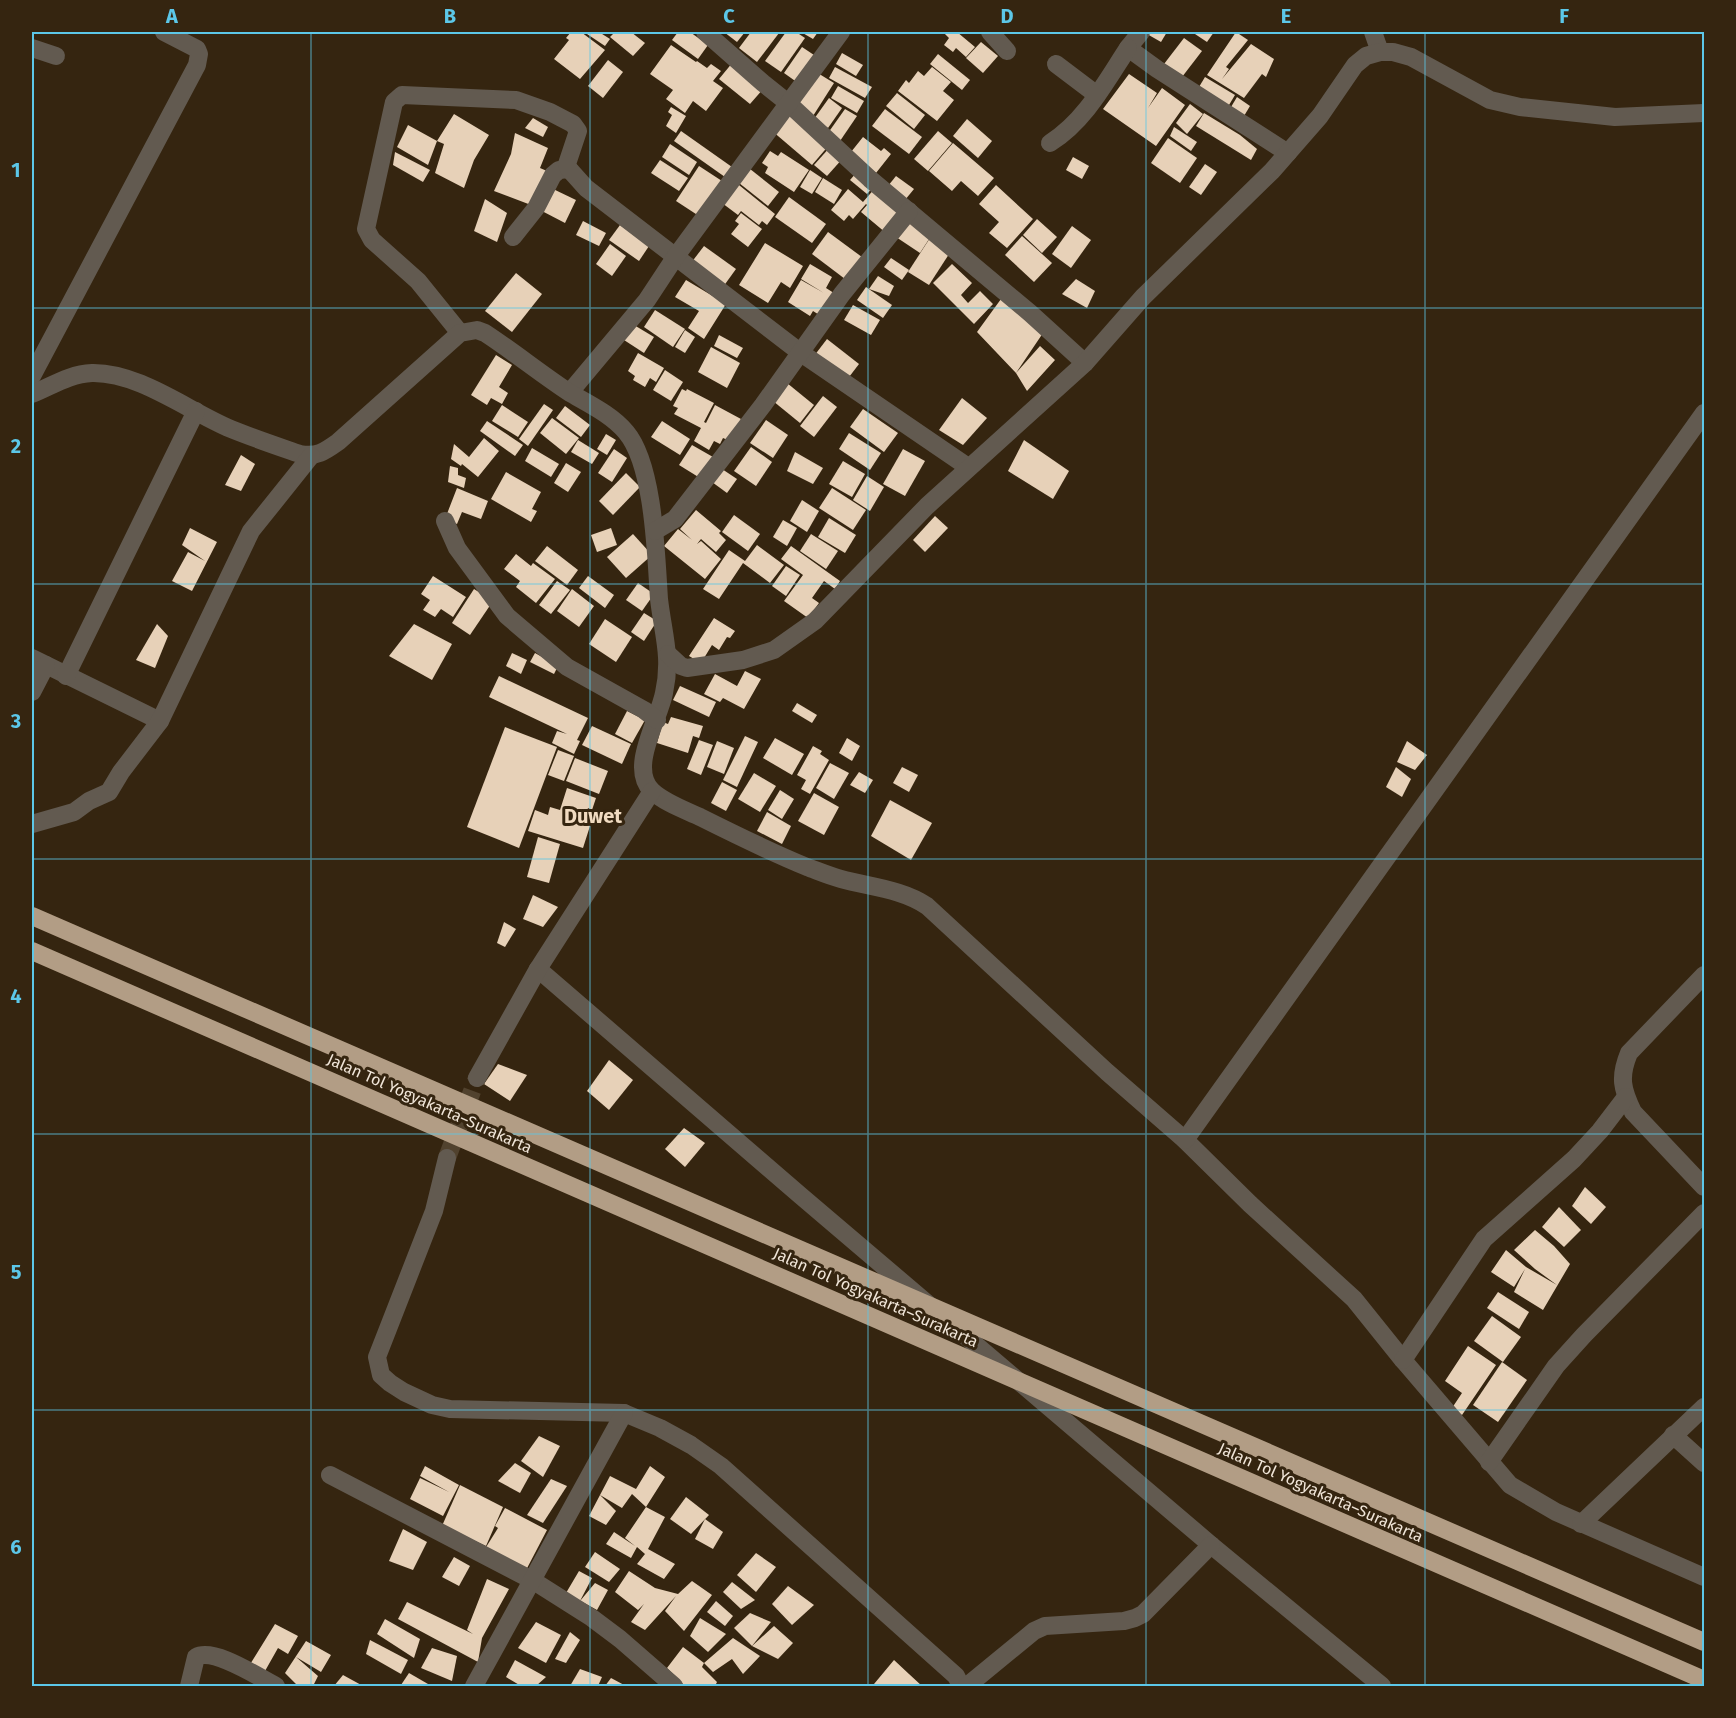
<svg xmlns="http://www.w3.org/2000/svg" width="1736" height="1718" viewBox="0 0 1736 1718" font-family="'Fira Sans',sans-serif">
<rect width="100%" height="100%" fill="#352510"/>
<g fill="#e7d1b8">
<polygon points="571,32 581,32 605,50 580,79 554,59 569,40 566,38"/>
<polygon points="584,32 599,32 610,39 605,46"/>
<polygon points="615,32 631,32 645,43 633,56 610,37"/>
<polygon points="678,32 690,32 708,45 698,59 672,40"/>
<polygon points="724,32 745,32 737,42"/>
<polygon points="751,32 779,33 757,62 739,48"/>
<polygon points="786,32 796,32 805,38 781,72 765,61"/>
<polygon points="801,32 818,32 813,39"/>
<polygon points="946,32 957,32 975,47 966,57 956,48 953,52 944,45 949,38 944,33"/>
<polygon points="1148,32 1167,32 1161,42 1147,34"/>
<polygon points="1192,32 1214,32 1207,42"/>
<polygon points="1236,32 1248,40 1226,67 1229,69 1222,79 1251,44 1274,59 1266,77 1262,74 1244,98 1207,75"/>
<polygon points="1184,38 1202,51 1182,77 1164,64"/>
<polygon points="981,42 998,56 983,73 966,58"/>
<polygon points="671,45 696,62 697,61 707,68 711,64 721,71 713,81 723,88 706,111 693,101 685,113 666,99 673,90 650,74"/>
<polygon points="802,47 817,57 798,83 784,73"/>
<polygon points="842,53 863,65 856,76 836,64"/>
<polygon points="938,54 970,80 962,90 930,64"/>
<polygon points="608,60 623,72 603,98 588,86"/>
<polygon points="733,62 764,88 750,104 719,79"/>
<polygon points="835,67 872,87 865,98 829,78"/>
<polygon points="932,67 951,82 943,91 954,100 937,121 898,91 906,80 909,83 918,71 924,76"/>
<polygon points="816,72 834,83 813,116 795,105"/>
<polygon points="1129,74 1157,93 1148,108 1162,88 1185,105 1156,146 1103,109"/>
<polygon points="1205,77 1235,95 1226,110 1196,92"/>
<polygon points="838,86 864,101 857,113 831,98"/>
<polygon points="897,93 925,115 914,129 886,106"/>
<polygon points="1237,97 1250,106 1241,121 1228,112"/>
<polygon points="829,98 842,108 828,128 814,119"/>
<polygon points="1190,104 1203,114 1187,134 1176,123"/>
<polygon points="671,107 686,116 676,133 666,126 672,115 668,112"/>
<polygon points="789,108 830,144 812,165 771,130"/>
<polygon points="845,109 857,116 840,141 828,133"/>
<polygon points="885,109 922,137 909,154 872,126"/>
<polygon points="1204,113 1240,135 1257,149 1251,160 1196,126"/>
<polygon points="454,114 489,135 474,160 464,188 435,173 444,144 437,141 428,165 397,147 408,125 437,141"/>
<polygon points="533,118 548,127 543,137 525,128"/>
<polygon points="967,119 992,141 978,158 953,136"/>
<polygon points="1174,127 1197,142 1191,151 1170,136"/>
<polygon points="681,131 732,167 725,177 674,141"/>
<polygon points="938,131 952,143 928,171 914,159"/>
<polygon points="515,133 548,148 540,168 547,171 531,205 494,191 511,154"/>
<polygon points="863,137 881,151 884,148 891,154 876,173 851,152"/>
<polygon points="1168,138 1197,158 1180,183 1151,163"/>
<polygon points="953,143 994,178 978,196 961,181 952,191 929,171"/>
<polygon points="670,144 697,162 689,175 662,157"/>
<polygon points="831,146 844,157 827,176 814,165"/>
<polygon points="770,151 778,156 781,152 809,170 794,192 765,173 768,167 762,163"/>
<polygon points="395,152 430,170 423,182 393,165"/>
<polygon points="1073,157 1089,166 1082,179 1066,170"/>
<polygon points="660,160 688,178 679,191 651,173"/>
<polygon points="1205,164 1217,172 1201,195 1189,187"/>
<polygon points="745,165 779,192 768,206 734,179"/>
<polygon points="699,166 722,181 699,216 676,201"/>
<polygon points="810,170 822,178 812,194 800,187"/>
<polygon points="857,172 874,186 867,194 850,180"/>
<polygon points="896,176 914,189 905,200 888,186"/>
<polygon points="823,178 842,190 834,204 815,192"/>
<polygon points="734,181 775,214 767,225 762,221 759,225 741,211 738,215 718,200"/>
<polygon points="996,185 1033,219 1007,248 989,233 999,222 979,204"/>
<polygon points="876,187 904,211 886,233 861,212 867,205 866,204 853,219 849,215 844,221 831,210 848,189 863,202"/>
<polygon points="551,188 576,200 565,223 540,210"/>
<polygon points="789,197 826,224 812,243 775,217"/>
<polygon points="485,199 507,213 497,242 474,231"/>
<polygon points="741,213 762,229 748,247 731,234 739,224 735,221"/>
<polygon points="1037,219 1057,237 1042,253 1023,235"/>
<polygon points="583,221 606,233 599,246 576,235"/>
<polygon points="906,221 931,236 920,253 896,237"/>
<polygon points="620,225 649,246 639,261 609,240"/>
<polygon points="1072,226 1091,240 1071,268 1052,254"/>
<polygon points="828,232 866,260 849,282 812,254"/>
<polygon points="1022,236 1052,263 1034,282 1005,255"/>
<polygon points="930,238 951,251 929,285 908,272"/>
<polygon points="765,243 803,266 790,288 781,282 768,303 739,285"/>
<polygon points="610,244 626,256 612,276 596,264"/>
<polygon points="704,246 736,269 723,287 691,263"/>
<polygon points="891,258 909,270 902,280 884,267"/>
<polygon points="810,264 832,277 826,288 837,295 824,318 813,311 810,316 788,302 801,280 824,293 801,279"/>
<polygon points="952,264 972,283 961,295 968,303 980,291 993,304 974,324 933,283"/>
<polygon points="516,273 542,294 512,332 485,311"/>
<polygon points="878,276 894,286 889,296 869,289"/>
<polygon points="1076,279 1095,291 1087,308 1062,294"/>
<polygon points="686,280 726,304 704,339 688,328 699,311 675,297"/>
<polygon points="866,287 892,305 883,318 857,300"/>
<polygon points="1001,299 1043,333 1016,373 1040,346 1055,360 1027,391 1016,373 977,332"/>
<polygon points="853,305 880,320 871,335 844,320"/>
<polygon points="655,310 685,329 673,347 644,327"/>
<polygon points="634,325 654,337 644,353 624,340"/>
<polygon points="685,330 695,337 685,353 675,347"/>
<polygon points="719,335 743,348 737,358 714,346"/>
<polygon points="827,339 859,364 846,381 814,356"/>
<polygon points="711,347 740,363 727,388 698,372"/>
<polygon points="638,353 664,368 656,382 650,378 645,387 633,380 635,376 628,371"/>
<polygon points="496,355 512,365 499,387 508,393 502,404 491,398 487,405 471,395"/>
<polygon points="665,370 683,382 671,401 653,390"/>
<polygon points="787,383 814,405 800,423 773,401"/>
<polygon points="682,389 686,391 687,389 714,403 704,422 706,423 715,405 741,419 730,441 723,438 720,444 714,441 709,450 694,441 701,428 674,414 678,408 673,406"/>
<polygon points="823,396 837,407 814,437 800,426"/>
<polygon points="962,398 987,418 963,445 939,430"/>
<polygon points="544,404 553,410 528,446 519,439"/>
<polygon points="502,405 528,422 518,437 492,421"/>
<polygon points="565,406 590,425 581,437 556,418"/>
<polygon points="863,409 898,433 884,452 850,427"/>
<polygon points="552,418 579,438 566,454 540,433"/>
<polygon points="766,420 788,435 773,458 750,443"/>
<polygon points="487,421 523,445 515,456 480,431"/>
<polygon points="662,421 690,439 680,455 651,437"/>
<polygon points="849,433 881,453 870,470 839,449"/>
<polygon points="606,434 616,440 607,455 597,449"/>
<polygon points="484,438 499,451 478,477 462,464 461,466 451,459 454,444 469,457"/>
<polygon points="578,440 599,453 592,464 571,452"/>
<polygon points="1024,440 1069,471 1053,499 1008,471"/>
<polygon points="692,445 713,457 700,478 679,465"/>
<polygon points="751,447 772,462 756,486 734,471"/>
<polygon points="532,448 559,464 551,477 525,461"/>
<polygon points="614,449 627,458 612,482 598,473"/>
<polygon points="903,449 925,461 905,496 883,484"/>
<polygon points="795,452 823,468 813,484 787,471"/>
<polygon points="241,455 255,464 241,491 225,485"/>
<polygon points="843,461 865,474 852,497 829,484"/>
<polygon points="566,463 581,472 568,492 554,483"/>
<polygon points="450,466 458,468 458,475 466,478 464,488 448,482"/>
<polygon points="722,469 737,479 727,493 712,482"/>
<polygon points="506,472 541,492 532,509 537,511 531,522 491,499"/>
<polygon points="626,473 640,487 613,515 599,501"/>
<polygon points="867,476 884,487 870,511 853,500"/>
<polygon points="457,488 488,501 481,519 462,512 457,524 445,519"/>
<polygon points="832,488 866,510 853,530 819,508"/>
<polygon points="802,500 819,511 807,532 790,521"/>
<polygon points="696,510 721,531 719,533 726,540 716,552 701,539 697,544 701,541 721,559 705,579 664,546 678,529 692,540 680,529"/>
<polygon points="734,515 760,534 748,551 722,532"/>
<polygon points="935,516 948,528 925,552 913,540"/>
<polygon points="829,518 856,535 845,553 818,537"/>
<polygon points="783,520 797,528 787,546 773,537"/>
<polygon points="190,528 217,542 192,591 172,581 188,552 205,561 182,545"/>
<polygon points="611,528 617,545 597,552 591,535"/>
<polygon points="633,534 652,555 626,578 607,557"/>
<polygon points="811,534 838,551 826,569 800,551"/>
<polygon points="757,545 784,565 770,583 743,563 719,599 703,589 729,550 745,561"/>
<polygon points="547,546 578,570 567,585 535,561"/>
<polygon points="791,546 840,581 835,589 824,581 812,598 819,603 808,618 784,601 803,575 781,559"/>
<polygon points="516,554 531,566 533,563 555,579 536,603 516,587 520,581 504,569"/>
<polygon points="786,566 800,575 786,596 772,586"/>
<polygon points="433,576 466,597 453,617 441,609 435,617 423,610 430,600 421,594"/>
<polygon points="588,576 614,595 605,608 579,588"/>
<polygon points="557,581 570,590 551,614 539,605"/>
<polygon points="638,583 654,594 642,611 626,600"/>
<polygon points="474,589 493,601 470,635 452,623"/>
<polygon points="572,589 594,606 579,627 557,611"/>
<polygon points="644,613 657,621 644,641 631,632"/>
<polygon points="714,618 735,631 730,638 727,637 719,650 712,645 701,663 689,656"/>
<polygon points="605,619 632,637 616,662 589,644"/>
<polygon points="157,624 168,636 155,668 136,660"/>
<polygon points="414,624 452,644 432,680 389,656"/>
<polygon points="512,653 527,660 521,674 506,666"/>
<polygon points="535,653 558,666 554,674 530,662"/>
<polygon points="745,671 761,679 744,709 723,698 720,702 704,694 715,674 737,686"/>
<polygon points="499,676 588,718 577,740 580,741 574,754 552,743 557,731 567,734 489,697"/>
<polygon points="680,686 716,702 709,717 673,700"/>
<polygon points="797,703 817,715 812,723 792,711"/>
<polygon points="627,711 645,720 632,743 615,734"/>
<polygon points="671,717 703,726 699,738 693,736 688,753 657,743 663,722 668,724"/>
<polygon points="592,726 631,744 622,764 582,745"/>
<polygon points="505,727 557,747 519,848 467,827"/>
<polygon points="745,736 758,742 737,787 723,780"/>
<polygon points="775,738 804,754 792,775 763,758"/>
<polygon points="847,738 860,746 852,761 839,753"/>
<polygon points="699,740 713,745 701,775 687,769"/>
<polygon points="717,741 734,748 724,774 707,767"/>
<polygon points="1407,741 1427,755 1415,770 1397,762"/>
<polygon points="813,746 822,751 820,754 829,760 810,794 801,789 806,780 797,775"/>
<polygon points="558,750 574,756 564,781 548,775"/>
<polygon points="575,758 608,771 599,794 566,781"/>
<polygon points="830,763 849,773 834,799 816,788"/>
<polygon points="902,767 918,775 909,792 893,783"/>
<polygon points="1396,767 1411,779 1402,797 1386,787"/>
<polygon points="859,772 873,780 865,793 850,785"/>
<polygon points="754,773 776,786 760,812 738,799"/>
<polygon points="722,782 737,790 726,811 711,803"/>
<polygon points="567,788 596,798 592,810 588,808 583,824 590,826 583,848 528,831 535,810 548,815 550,807 560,810"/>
<polygon points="780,790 794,799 782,819 768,810"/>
<polygon points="814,793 839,807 824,835 798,821"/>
<polygon points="890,800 932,823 911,860 871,836"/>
<polygon points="767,812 791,826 782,844 757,831"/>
<polygon points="538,837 560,844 549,883 527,877"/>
<polygon points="533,895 558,907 543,927 523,919"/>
<polygon points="504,922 516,929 505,947 497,943"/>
<polygon points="609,1060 633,1080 609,1110 587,1091"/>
<polygon points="498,1064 527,1075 510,1101 484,1084"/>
<polygon points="684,1128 705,1143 685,1167 665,1149"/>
<polygon points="1585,1187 1606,1207 1591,1224 1572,1206"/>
<polygon points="1559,1207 1581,1230 1564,1247 1542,1227"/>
<polygon points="1535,1230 1554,1246 1570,1264 1543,1310 1514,1292 1525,1269 1514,1287 1491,1272 1506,1250 1526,1267 1557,1285 1535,1269 1514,1250"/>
<polygon points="1498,1292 1529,1312 1519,1329 1487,1308"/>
<polygon points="1492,1316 1521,1337 1503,1362 1474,1341"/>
<polygon points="1468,1346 1496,1365 1462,1415 1452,1408 1462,1393 1445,1381"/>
<polygon points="1502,1362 1527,1380 1498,1422 1473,1405"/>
<polygon points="539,1436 560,1446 543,1477 521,1461"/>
<polygon points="515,1463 531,1473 520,1493 498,1481"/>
<polygon points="425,1466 459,1485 443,1516 410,1499 420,1478 449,1492 420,1476"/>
<polygon points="650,1466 665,1477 646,1507 632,1494 622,1508 600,1495 616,1511 606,1525 589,1516 600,1495 610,1476 636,1489"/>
<polygon points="551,1479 567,1486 543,1523 527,1515"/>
<polygon points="460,1485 503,1507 486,1546 442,1526"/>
<polygon points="686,1497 709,1515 691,1534 670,1519"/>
<polygon points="646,1507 665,1517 648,1549 675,1564 664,1579 637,1564 645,1554 637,1547 631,1558 606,1544 614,1532 635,1546 625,1538"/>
<polygon points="505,1508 547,1530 524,1574 483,1552 498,1528 495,1526"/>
<polygon points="705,1519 723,1532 713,1549 695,1539"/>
<polygon points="403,1529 427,1542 413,1570 389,1561"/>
<polygon points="595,1552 620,1569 609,1582 585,1567"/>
<polygon points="756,1553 776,1567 756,1592 737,1575"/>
<polygon points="454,1557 470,1566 459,1586 442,1577"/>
<polygon points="579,1571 592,1578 580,1601 595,1583 608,1590 597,1610 566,1593"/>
<polygon points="629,1571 655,1588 678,1594 692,1581 712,1595 684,1631 665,1611 676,1596 645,1630 631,1622 644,1604 638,1610 615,1592"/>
<polygon points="487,1579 509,1589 482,1638 478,1662 398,1619 407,1602 473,1634 467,1630"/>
<polygon points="732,1582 755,1600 741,1609 723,1592"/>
<polygon points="788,1586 814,1605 792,1625 772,1604"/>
<polygon points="716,1601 733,1616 725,1626 707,1612"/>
<polygon points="750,1613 771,1622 752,1646 734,1628"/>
<polygon points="700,1618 726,1634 708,1652 690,1636"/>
<polygon points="385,1619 420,1639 414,1658 377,1634"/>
<polygon points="536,1622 561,1635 546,1663 518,1648"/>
<polygon points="275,1624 298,1636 288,1654 278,1648 265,1671 249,1666"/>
<polygon points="774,1626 793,1643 778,1659 752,1646"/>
<polygon points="570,1632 580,1640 566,1663 555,1659"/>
<polygon points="733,1638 760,1656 743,1674 732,1659 713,1672 704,1663 702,1667 717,1682 715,1686 685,1686 667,1668 683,1647 704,1663"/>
<polygon points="370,1640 408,1660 401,1674 366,1654"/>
<polygon points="306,1641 331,1655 321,1672 296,1657 318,1676 313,1686 298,1686 285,1673"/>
<polygon points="432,1648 457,1656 452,1681 421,1668"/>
<polygon points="515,1660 546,1677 536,1686 521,1686 506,1677"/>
<polygon points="894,1660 909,1674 922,1686 877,1686 874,1684"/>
<polygon points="580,1669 602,1677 598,1686 570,1686"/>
<polygon points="409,1673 428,1684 426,1686 404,1686 401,1685"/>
<polygon points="343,1675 363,1686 334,1686"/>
<polygon points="611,1678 626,1686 605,1686"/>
</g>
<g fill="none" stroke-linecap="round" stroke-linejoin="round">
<polyline stroke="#51422e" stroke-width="18" stroke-dasharray="18 9" stroke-linecap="butt" points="447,1158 477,1078"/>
<g stroke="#625a50" stroke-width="18">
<polyline points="705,32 763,83 788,103 870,179 1030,313 1085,363"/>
<polyline points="990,32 1007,51"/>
<polyline points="1141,32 1128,48 1157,69 1288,153"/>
<polyline points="1373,32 1380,52"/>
<polyline points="32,48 56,56"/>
<polyline points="1056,64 1097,95"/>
<path d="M1050,143c35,-22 55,-60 78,-95"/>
<polyline points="513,237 536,208 553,175 559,170 569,169"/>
<polyline points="460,333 418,281 372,240 366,229 394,102 402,95 516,100 550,112 573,124 578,131 567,164 569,169 586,188 801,353 968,467"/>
<polyline points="32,376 197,65 199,54 197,49 164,32"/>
<polyline points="570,392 647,300 676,256 841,32"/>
<path d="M32,394c20,-8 37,-20 60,-21 47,-1 96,38 139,56 22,9 46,17 69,25 17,3 24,-2 38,-12l122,-109 17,-3 8,3c29,19 56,41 85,60 19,11 42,22 56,39 28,33 30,123 33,167 4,35 13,58 5,94 -5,27 -36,75 -12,98 13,12 33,19 48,26 36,18 70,35 107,50 11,4 23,9 34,12 29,8 61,10 86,27l180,166 78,68 65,64 104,95 49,61 107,125 46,27 148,65"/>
<polyline points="445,521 457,548 507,616 567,667 644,710 657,720"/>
<polyline points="655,531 675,519 763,405 842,294 909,211"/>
<polyline points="668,654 681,666 687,668 743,660 774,650 815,621 927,506 1085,363 1143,297 1272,171 1320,116 1355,65 1366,56 1380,52 1393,52 1411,57 1490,100 1520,107 1615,117 1704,113"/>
<polyline points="32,658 160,721"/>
<polyline points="66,676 196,411"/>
<polyline points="32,692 46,665"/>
<polyline points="32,824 74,812 89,801 109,792 121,772 160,721 251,531 311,456"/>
<polyline points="538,969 801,1196 1211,1545 1382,1686"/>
<path d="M1704,975l-75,78c-10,24 -7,36 4,59l71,75"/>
<polyline points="477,1078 538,969 652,791"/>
<polyline points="1185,1140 1704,413"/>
<polyline points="447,1158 434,1211 377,1357 381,1375 390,1383 404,1392 432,1405 450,1409 624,1413 660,1428 691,1445 721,1466 956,1676 961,1686"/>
<polyline points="1403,1360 1484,1239 1574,1159 1600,1131 1626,1097"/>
<polyline points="1673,1435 1704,1463"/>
<polyline points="1489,1462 1556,1366 1584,1335 1704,1213"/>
<polyline points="330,1475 532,1580 592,1618 620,1639 674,1686"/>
<polyline points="1581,1524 1704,1407"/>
<path d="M189,1686l7,-29c18,-10 62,20 80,29"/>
<polyline points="474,1686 624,1413"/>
<polyline points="967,1686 1034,1631 1045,1626 1124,1621 1135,1618 1143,1614 1211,1545"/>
</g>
<g stroke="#b29d85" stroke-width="18">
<polyline points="32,916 1704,1642"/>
<polyline points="32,951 1704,1680"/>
</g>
</g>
<path fill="none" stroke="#5cc7e8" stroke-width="1.5" stroke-opacity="0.55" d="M311,32v1654M590,32v1654M868,32v1654M1146,32v1654M1425,32v1654M32,308h1672M32,584h1672M32,859h1672M32,1134h1672M32,1410h1672"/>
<g text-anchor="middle" stroke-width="6" stroke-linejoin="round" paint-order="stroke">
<g font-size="16" fill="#f1e6d9" stroke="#352510">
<text transform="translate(430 1103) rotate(24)" y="6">Jalan Tol Yogyakarta–Surakarta</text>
<text transform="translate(876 1297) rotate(24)" y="6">Jalan Tol Yogyakarta–Surakarta</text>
<text transform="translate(1321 1492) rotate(24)" y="6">Jalan Tol Yogyakarta–Surakarta</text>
</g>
<g font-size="20" font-weight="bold" fill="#f1dbc1" stroke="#352510">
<text x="593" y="823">Duwet</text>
</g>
</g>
<rect width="1736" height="1718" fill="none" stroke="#352510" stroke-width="66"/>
<rect x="33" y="33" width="1670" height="1652" fill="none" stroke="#5cc7e8" stroke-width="2"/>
<g font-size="20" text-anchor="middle" font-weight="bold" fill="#5cc7e8">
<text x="172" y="23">A</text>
<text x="450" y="23">B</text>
<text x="729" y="23">C</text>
<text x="1007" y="23">D</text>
<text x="1286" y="23">E</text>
<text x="1564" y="23">F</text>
<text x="16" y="177">1</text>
<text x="16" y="453">2</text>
<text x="16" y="728">3</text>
<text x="16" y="1003">4</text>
<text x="16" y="1279">5</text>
<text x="16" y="1554">6</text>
</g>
</svg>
